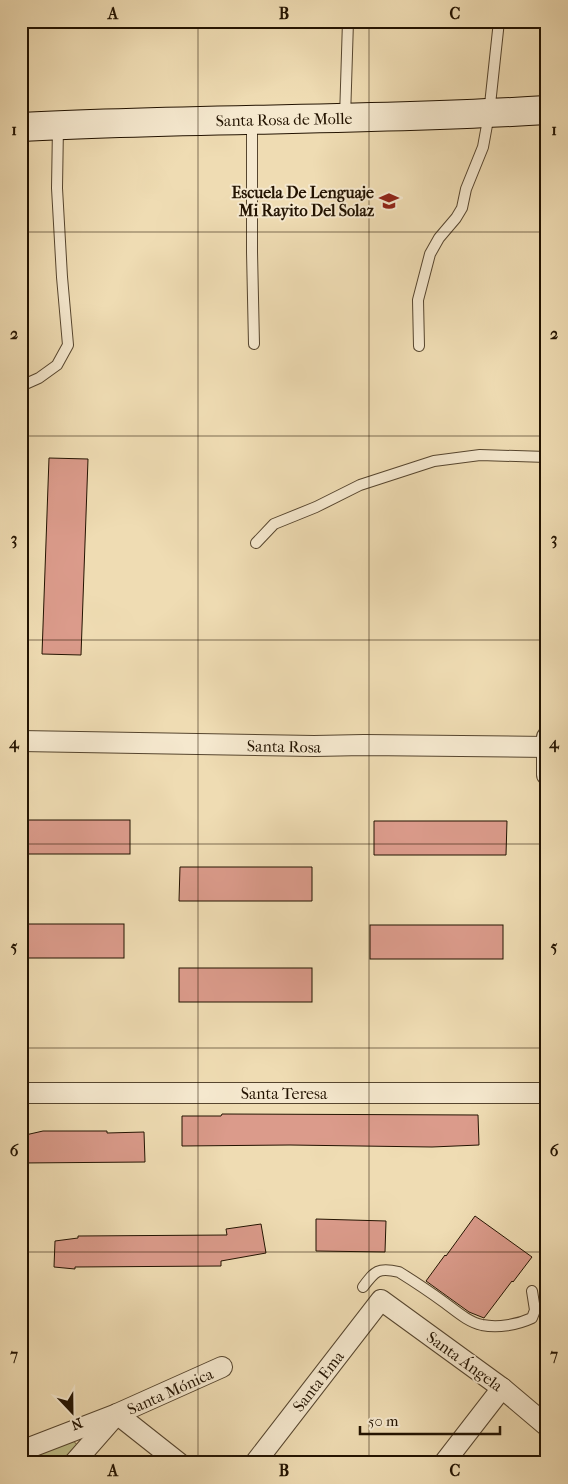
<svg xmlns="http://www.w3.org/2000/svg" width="568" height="1484" viewBox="0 0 568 1484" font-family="'IM FELL French Canon',serif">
<rect width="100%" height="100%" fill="#efdcb3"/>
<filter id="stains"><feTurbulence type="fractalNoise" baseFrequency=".004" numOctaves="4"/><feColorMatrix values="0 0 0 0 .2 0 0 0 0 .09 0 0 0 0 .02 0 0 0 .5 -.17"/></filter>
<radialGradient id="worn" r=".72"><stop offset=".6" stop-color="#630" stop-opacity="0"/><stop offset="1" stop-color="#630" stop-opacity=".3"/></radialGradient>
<polygon fill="#bfbf89" stroke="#716945" points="70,1437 79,1447 64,1463 21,1463 21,1459"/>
<g fill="#db9b8b" stroke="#231301">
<polygon points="49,458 88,459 81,655 42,654"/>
<rect x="21" y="820" width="109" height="34"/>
<polygon points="374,821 507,821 506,855 374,855"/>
<polygon points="180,867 312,867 312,901 179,901"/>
<rect x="21" y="924" width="103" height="34"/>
<rect x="370" y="925" width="133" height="34"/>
<rect x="179" y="968" width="133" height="34"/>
<polygon points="222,1114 478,1115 479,1145 432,1147 290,1145 182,1146 182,1116 221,1116"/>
<polygon points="43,1131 107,1131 107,1133 144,1132 145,1162 21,1163 21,1136"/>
<polygon points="475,1216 532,1257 513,1282 512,1281 484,1318 469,1312 426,1281 445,1255 446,1256"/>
<polygon points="316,1219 386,1221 385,1252 316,1251"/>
<polygon points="261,1224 266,1253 221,1261 221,1266 75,1267 75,1269 54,1267 55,1241 78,1238 78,1236 227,1235 226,1229"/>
</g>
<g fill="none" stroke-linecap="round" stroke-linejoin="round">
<defs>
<g id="lane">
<polyline points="345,118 348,21"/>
<polyline points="252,120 252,252 254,344"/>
<polyline points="419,346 418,300 430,254 439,238 456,218 462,208 466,189 483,147 489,114 499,21"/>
<polyline points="21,386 39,378 57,365 68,345 62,277 57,188 58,126"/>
<polyline points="256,543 274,524 316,507 360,485 434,461 480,455 547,457"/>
<path d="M363,1287c12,-16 15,-20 36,-15 16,10 31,20 46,31 11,8 23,19 37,22 16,3 35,0 50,-7l3,-8 -3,-19"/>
</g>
<g id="street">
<polyline points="547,737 547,775"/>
<polyline points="21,741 314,746 364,745 547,747"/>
<polyline points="21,1093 547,1093"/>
<polyline points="21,1451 117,1414 222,1367"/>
<polyline points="74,1463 117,1414 179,1463"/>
<polyline points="255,1463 381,1300 502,1388 547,1426"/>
<polyline points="444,1463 502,1388"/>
</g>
<path id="secondary" d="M21,127c175,-9 351,-6 526,-17"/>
</defs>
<use href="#lane" stroke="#56452e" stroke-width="12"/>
<use href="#street" stroke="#56452e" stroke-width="22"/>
<use href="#secondary" stroke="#231301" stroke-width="30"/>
<use href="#lane" stroke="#f5e8ce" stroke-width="10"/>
<use href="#street" stroke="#f5e8ce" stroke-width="20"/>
<use href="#secondary" stroke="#f5e8ce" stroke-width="28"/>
</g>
<path fill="none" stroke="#231301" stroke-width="1" stroke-opacity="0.55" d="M198,21v1442M369,21v1442M21,232h526M21,436h526M21,640h526M21,844h526M21,1048h526M21,1252h526"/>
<defs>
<symbol id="school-bare" viewBox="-9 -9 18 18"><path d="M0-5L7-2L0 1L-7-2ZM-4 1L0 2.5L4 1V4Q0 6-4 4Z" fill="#8f2418" stroke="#f5e8ce" stroke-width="2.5" paint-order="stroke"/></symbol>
</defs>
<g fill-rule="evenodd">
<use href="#school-bare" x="375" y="187" width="28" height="28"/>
</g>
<g text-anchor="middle" stroke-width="4" stroke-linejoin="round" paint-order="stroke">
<g font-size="16" fill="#231301" stroke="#f5e8ce">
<text transform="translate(284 119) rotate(-1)" y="6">Santa Rosa de Molle</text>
<text transform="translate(284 746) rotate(1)" y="6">Santa Rosa</text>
<text x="284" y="1099">Santa Teresa</text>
<text transform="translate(465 1361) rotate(36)" y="6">Santa Ángela</text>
<text transform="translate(318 1381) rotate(-52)" y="6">Santa Ema</text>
<text transform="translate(170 1391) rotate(-24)" y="6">Santa Mónica</text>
</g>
<g font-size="16" font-weight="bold" fill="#231301" stroke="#f5e8ce" text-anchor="end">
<text x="374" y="198">Escuela De Lenguaje<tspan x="374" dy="18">Mi Rayito Del Solaz</tspan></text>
</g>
</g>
<rect width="568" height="1484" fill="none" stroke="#efdcb3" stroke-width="55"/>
<g transform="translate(72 1412) rotate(158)" stroke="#f5e8ce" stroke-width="4" paint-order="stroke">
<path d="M0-4L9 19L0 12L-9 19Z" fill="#231301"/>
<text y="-8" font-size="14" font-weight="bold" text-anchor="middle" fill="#231301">N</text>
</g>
<path d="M360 1426v8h140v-8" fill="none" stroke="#231301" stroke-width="2.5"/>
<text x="368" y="1426" font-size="15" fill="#231301" stroke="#f5e8ce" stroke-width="4" paint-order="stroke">50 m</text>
<rect x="28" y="28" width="512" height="1428" fill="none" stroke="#231301" stroke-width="2"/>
<g font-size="16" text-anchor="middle" font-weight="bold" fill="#231301">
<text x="113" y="19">A</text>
<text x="284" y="19">B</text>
<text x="455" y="19">C</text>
<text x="14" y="135">1</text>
<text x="554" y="135">1</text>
<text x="14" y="339">2</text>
<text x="554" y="339">2</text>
<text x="14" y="544">3</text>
<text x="554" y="544">3</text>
<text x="14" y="748">4</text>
<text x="554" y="748">4</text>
<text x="14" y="952">5</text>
<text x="554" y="952">5</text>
<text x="14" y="1156">6</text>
<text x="554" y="1156">6</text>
<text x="14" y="1360">7</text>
<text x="554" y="1360">7</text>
<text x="113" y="1476">A</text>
<text x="284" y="1476">B</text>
<text x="455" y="1476">C</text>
</g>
<rect width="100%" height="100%" filter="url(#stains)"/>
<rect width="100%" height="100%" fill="url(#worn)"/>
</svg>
